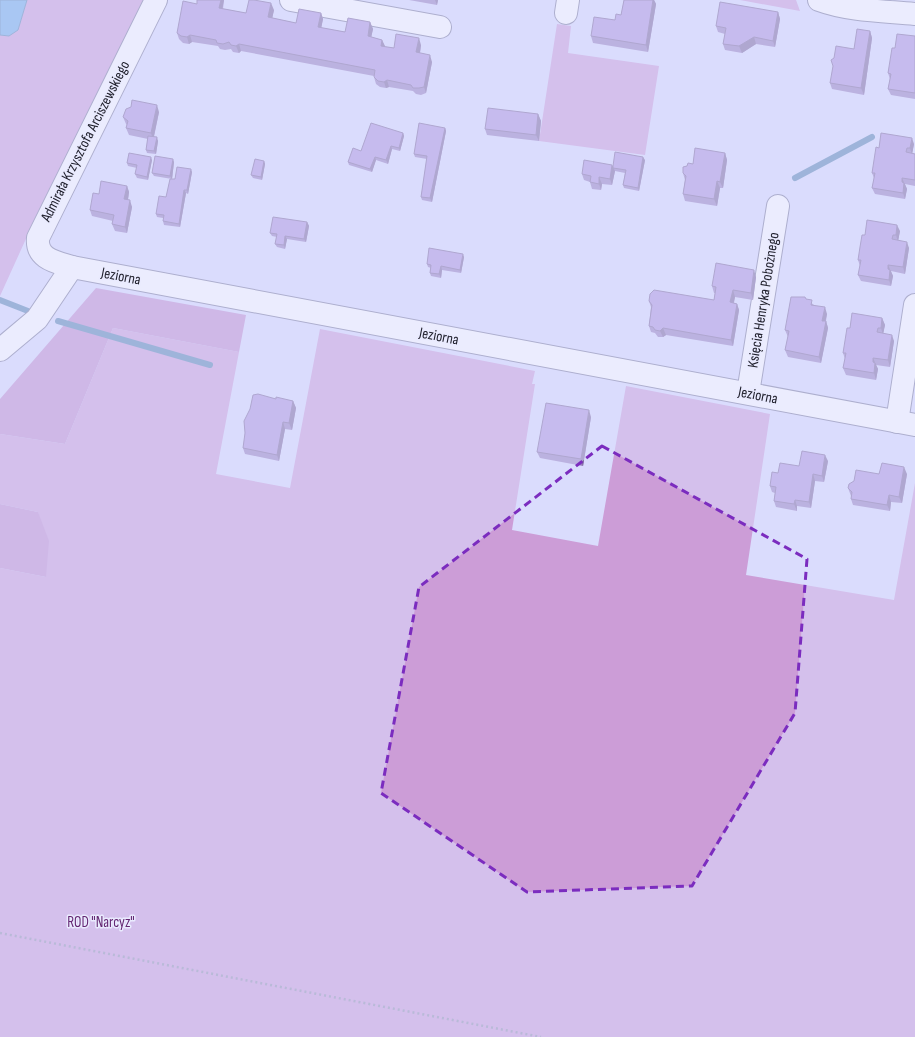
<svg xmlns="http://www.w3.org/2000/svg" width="915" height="1037" viewBox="0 0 915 1037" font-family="'Sofia Sans Condensed',sans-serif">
<rect width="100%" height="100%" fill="#dadcfd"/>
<g fill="#cc9dd7">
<polygon points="27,0 148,0 30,230 0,296 0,35 9,36 18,30"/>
<polygon points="740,0 796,0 800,11"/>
<polygon points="557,24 571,26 568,53 659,66 645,155 539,141"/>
<polygon points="113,328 239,352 216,474 290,488 320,329 535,371 532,384 535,384 512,530 598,546 626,386 770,414 746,575 894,600 915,483 915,1037 0,1037 0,568 46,577 38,512 0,504 0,434 65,444"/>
</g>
<g fill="#c08dcd">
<polygon points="96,288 246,315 239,352 113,328 65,444 0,434 0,399"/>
<polygon points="0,504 38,512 49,541 46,577 0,568"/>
</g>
<polygon fill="#6dade7" stroke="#5683af" points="0,0 27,0 18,30 9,36 0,35"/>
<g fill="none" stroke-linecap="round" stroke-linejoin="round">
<g stroke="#5683af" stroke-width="6">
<polyline points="795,178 872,137"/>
<polyline points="0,300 28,311"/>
<polyline points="58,321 210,365"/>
</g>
<defs>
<g id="minor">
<polyline points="291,0 440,27"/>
<path d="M819,0c30,11 64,11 96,14"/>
<polyline points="566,13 568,0"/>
<path d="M72,267c-16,-5 -36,-8 -34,-29l118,-238"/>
<polyline points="0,350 37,319 72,267 915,425"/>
<polyline points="748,393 778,206"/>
<polyline points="897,422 915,305"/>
</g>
</defs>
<use href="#minor" stroke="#777896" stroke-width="24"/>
<polyline stroke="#9091aa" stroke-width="2.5" stroke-dasharray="2 3" stroke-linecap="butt" points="0,933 541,1037"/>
<use href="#minor" stroke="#fff" stroke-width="22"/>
</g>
<g fill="#967ebc">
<polygon points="197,0 224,0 223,9 246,13 274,10 272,18 296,23 321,13 323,19 321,28 345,32 370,22 373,29 371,37 382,40 385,47 394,48 421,45 420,53 432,62 426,93 421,95 416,94 413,91 389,87 386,88 380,87 376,84 374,77 374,76 241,51 239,53 233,52 231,49 225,50 220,49 218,46 192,42 189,44 183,43 179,39 177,33 197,4"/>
<polygon points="409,0 438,0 437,5"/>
<polygon points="624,0 654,0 656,4 648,52 593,43 591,36 615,20 621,15"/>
<polygon points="778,12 780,19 775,47 756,44 742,53 725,50 723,44 725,34 718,32 716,26"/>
<polygon points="870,31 872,38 864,95 832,89 830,83 854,49"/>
<polygon points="915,36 915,99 891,95 888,89 890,79 888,73 895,48"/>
<polygon points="159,112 154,137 158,141 156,154 147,153 146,150 148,139 129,135 126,128 127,125 126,124 123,117"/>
<polygon points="538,114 541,121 539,141 487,135 485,129"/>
<polygon points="445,128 446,131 432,202 422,200 421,197 427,159 415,157 414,154"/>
<polygon points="403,133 404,136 400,151 392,149 388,164 376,160 372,172 349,165 348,162 361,151"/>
<polygon points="914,144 912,153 915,154 915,186 905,184 907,189 905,199 875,194 872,188 874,178 872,173 879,148"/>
<polygon points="725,153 727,160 723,188 720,188 717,206 685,201 683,194 685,180 683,173 693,164"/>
<polygon points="152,160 148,180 137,178 135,174 137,168 128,166 127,163"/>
<polygon points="645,160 639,191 624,188 623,185 625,173 615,171 612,185 602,184 601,190 592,189 590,182 584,180 582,174 613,166"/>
<polygon points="264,161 265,164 262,180 253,178 251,175"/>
<polygon points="174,162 172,179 154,176 152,173"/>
<polygon points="192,172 188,194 186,193 180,227 164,225 163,221 163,218 157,217 156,214 166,197 175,179"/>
<polygon points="127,186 129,192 128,200 132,207 127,233 115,231 112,224 113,221 92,216 90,210 99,194"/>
<polygon points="307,222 309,226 306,242 287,239 285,249 277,247 275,244 277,237 272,236 270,233"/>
<polygon points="900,231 898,240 909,248 905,274 891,271 893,276 891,286 861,281 858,275 860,266 858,260 865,235"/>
<polygon points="464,257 461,273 442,270 441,278 431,276 430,273 431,268 428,267 427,264"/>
<polygon points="756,277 753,300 735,297 734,303 737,304 739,310 733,346 666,335 663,337 658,337 655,333 651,332 649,326 651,307 649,301 714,300 715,293 714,293 712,286"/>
<polygon points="806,299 814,305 827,314 826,321 828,328 821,363 788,357 785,350 788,337 785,330"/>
<polygon points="882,318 885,325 883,333 894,341 890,367 876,365 878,369 876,380 846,375 843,368 845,359 843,353 850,328"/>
<polygon points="276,399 293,401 296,408 292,430 285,429 279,461 245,454 243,448"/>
<polygon points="591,417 583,466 540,458 537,452"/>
<polygon points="828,461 824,482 815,481 811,508 797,506 797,511 776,507 774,501 775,493 772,492 770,486 778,473 799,466"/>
<polygon points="879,474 907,474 902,503 891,502 890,511 853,505 851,499 851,496 848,488"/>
</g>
<g fill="#7a6699">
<polygon points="221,0 224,0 221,15 219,8"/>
<polygon points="435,0 438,0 437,5"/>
<polygon points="653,0 654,0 656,4 648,52 646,45"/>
<polygon points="271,3 274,10 271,24 268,17"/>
<polygon points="778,12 780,19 775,47 773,41"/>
<polygon points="321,13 323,19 320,34 318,27"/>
<polygon points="370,22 373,29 370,43 368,36"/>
<polygon points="870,31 872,38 864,95 861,88"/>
<polygon points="190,35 192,42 189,44 187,37"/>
<polygon points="754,37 756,44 742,53 739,46"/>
<polygon points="419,38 421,45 419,59 416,52"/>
<polygon points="382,40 385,46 383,53 381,46"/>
<polygon points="239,44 241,51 239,53 236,46"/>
<polygon points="430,55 432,62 426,93 424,87"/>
<polygon points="387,80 389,87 386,88 384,82"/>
<polygon points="157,105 159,112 153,140 151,133"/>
<polygon points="538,114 541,121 539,141 536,135"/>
<polygon points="445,128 446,131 432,202 430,198"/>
<polygon points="403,133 404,136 400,151 399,148"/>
<polygon points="157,137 158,141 156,154 154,151"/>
<polygon points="912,138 914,144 912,155 910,148"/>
<polygon points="391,146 392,149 388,164 386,160"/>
<polygon points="725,153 727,160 723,188 720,182"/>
<polygon points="151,157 152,160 148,180 147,177"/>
<polygon points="375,157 376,160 372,172 370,169"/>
<polygon points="643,157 645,160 639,191 638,188"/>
<polygon points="173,159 174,162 172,179 170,176"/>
<polygon points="264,161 265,164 262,180 261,177"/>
<polygon points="612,165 615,171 612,185 610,179"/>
<polygon points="191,169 192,172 188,194 187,190"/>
<polygon points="599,177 602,184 601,190 599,184"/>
<polygon points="902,178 907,189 905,199 903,193 902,182"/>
<polygon points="717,181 720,188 717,206 714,199"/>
<polygon points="127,186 129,192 127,206 124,199"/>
<polygon points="184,190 186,193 180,227 179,224"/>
<polygon points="130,200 132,207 127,233 125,227"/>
<polygon points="307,222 309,226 306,242 304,239"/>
<polygon points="897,225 900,231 898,242 896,235"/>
<polygon points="285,236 287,239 285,249 284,245"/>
<polygon points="907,242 909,248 905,274 903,267"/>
<polygon points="463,254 464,257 461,273 460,270"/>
<polygon points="888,265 893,276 891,286 889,280 888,269"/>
<polygon points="441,266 442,270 441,278 439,274"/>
<polygon points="754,270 756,277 753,300 751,293"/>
<polygon points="733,290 735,297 732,309 730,302"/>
<polygon points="737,304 739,310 733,346 731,340"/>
<polygon points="825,307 827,314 824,327 822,321"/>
<polygon points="882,318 885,325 883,335 881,328"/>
<polygon points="826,321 828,328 821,363 819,357"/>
<polygon points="663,328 666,335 663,337 660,331"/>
<polygon points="892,335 894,341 890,367 888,360"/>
<polygon points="873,358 878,369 876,380 874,373 873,362"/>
<polygon points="293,401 296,408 292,430 289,423"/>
<polygon points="589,410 591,417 583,466 581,459"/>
<polygon points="283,422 285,429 279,461 277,455"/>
<polygon points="825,455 828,461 824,482 822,476"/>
<polygon points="904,467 907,474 902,503 899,497"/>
<polygon points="813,474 815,481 811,508 809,502"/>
<polygon points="889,495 891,502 890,511 887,505"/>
<polygon points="795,500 797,506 797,511 794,504"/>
</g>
<g fill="#ae92db" stroke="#7a6699">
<polygon points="197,0 221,0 219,8 246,13 249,0 254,0 271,3 268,17 296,23 299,9 321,13 318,27 345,32 348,18 370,22 368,36 382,40 381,46 394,48 396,34 419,38 416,52 430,55 424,87 419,88 413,88 411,85 387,80 384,82 378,81 374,77 375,70 239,44 236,46 231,45 229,42 223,44 217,43 216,40 190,35 187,37 181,36 177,33 183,1 197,4"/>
<polygon points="624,0 653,0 646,45 591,36 594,17 615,20 616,14 621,15"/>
<polygon points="720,2 778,12 773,41 754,37 739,46 723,44 726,28 716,26"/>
<polygon points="857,29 870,31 861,88 830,83 833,66 831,60 834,58 836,46 854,49"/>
<polygon points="897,34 915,36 915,93 888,89 891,74 888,73 892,48 895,48"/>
<polygon points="132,100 157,105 151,133 126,128 128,121 123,117 126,109 131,107"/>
<polygon points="488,108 538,114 536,135 485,129"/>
<polygon points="371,123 403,133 399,148 391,146 386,160 375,157 370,169 348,162 353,148 361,151"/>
<polygon points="419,123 445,128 430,198 421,197 427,156 414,154"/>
<polygon points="881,133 912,138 910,148 907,148 906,152 915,154 915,180 902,178 902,182 904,183 903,193 872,188 875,173 872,173 876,147 879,148"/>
<polygon points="148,136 157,137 154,151 146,150"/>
<polygon points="695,148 725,153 720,182 717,181 714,199 683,194 686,176 683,173 683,167 687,166 688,163 693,164"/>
<polygon points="615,152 643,157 638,188 623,185 626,170 613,168 613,166"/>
<polygon points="129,153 151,157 147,177 135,174 137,165 127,163"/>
<polygon points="155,156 173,159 170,176 152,173"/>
<polygon points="255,159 264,161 261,177 251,175"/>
<polygon points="584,160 612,165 610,179 599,177 599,184 590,182 591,176 582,174"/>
<polygon points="177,167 191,169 187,190 184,190 179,224 163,221 164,215 156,214 159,196 166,197 170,179 175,179"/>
<polygon points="101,181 127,186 124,199 130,200 125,227 112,224 114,215 90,210 93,193 99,194"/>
<polygon points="273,217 307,222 304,239 285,236 284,245 275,244 277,234 270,233"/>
<polygon points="867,220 897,225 896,235 893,235 892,239 907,242 903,267 888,265 888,269 890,270 889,280 858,275 861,260 858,260 860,247 862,235 865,235"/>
<polygon points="429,248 463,254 460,270 441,266 439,274 430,273 431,265 427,264"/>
<polygon points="716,263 754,270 751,293 733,290 730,302 737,304 731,340 663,328 660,331 655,330 653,327 649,326 652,305 649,301 650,294 654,290 714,300 716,287 712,286"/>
<polygon points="791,297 805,297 806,299 812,300 811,305 825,307 822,321 826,321 819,357 785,350 789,331 785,330"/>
<polygon points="852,313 882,318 881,328 878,328 877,332 892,335 888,360 873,358 873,362 875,363 874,373 843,368 846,353 843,353 847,328 850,328"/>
<polygon points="258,394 276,399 276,397 293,401 289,423 283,422 277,455 243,448 245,433 244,421 250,409 253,395"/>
<polygon points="546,403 589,410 581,459 537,452"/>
<polygon points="802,451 825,455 822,476 813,474 809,502 795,500 794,504 774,501 776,487 770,486 772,472 778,473 780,463 799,466"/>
<polygon points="882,463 904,467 899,497 889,495 887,505 851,499 852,492 848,488 849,484 854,481 856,470 879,474"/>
</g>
<path d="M0 0H915V1037H0ZM602,446l205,113 -12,154 -103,173 -165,6 -146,-99 38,-206z" fill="#dadcfd" fill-opacity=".55" fill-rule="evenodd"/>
<path fill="none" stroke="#7b2cbf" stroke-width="3" stroke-dasharray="8 5" stroke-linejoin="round" d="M602,446l205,113 -12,154 -103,173 -165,6 -146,-99 38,-206z"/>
<g text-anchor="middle" stroke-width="3" stroke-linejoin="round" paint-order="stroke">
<g font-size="15" fill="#21212d" stroke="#e9eafe">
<text transform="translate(85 141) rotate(-63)" y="5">Admirała Krzysztofa Arciszewskiego</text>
<text transform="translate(121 276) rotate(11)" y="5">Jeziorna</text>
<text transform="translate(763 300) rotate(-81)" y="5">Księcia Henryka Pobożnego</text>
<text transform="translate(439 336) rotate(11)" y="5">Jeziorna</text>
<text transform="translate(758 395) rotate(11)" y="5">Jeziorna</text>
</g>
<g font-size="15" fill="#642672" stroke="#e9eafe">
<text x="101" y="927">ROD "Narcyz"</text>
</g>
</g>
</svg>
